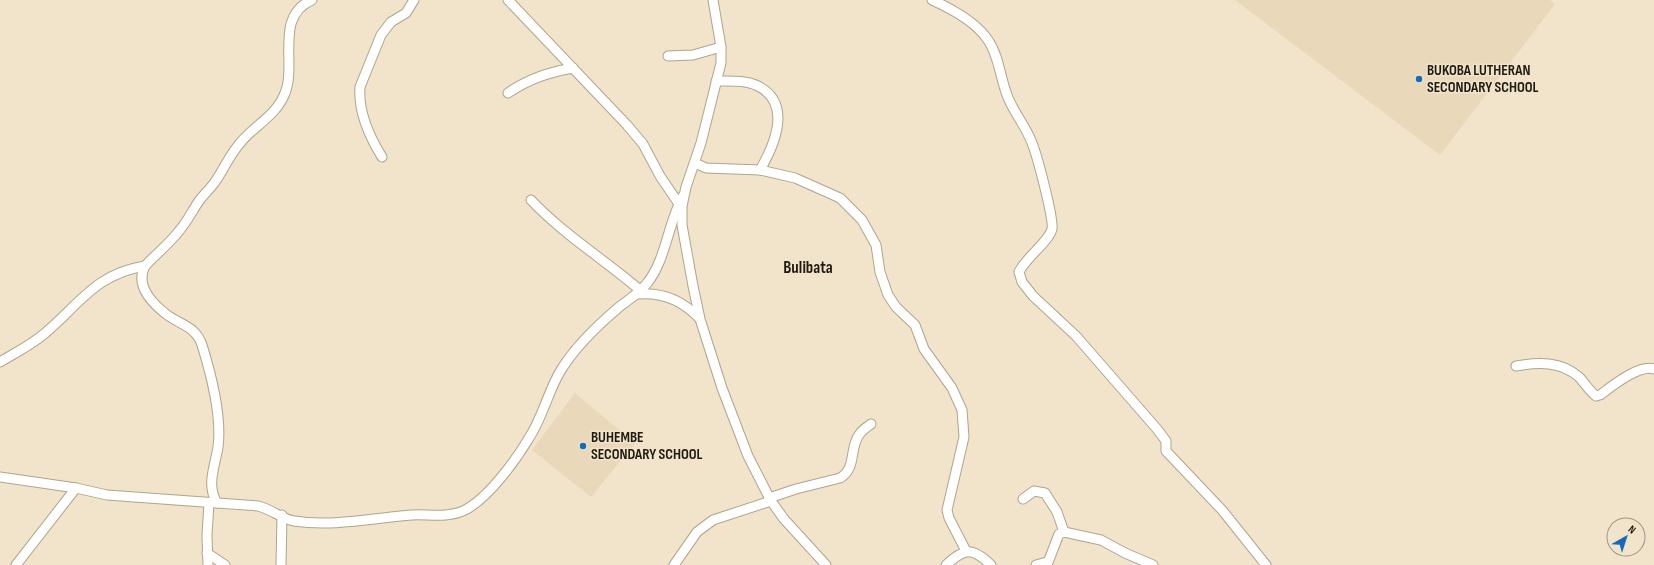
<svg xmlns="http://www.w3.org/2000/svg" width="1654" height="565" viewBox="0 0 1654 565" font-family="'Sofia Sans Condensed',sans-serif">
<rect width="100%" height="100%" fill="#f1e4cb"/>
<g fill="#e9d8b9">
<polygon points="1235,0 1550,0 1555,4 1440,155"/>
<polygon points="575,393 635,443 591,497 532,450"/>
</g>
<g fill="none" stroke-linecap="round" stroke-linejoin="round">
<defs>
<g id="minor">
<polyline points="508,0 627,125 643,144 660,176 679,204"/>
<polyline points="713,0 721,47 721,63 701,143 686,187 682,206 682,225 693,286 700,319 722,388 748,456 771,501 784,519 826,565"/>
<path d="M932,0c20,9 44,22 56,40 11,16 12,37 19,55 6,17 19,31 25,48 5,12 22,76 20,86 -4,14 -26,28 -33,43l3,10 11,14 43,40 81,93 9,12v10l56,59 44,55"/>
<polyline points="668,56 693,55 721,47"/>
<path d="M716,81c14,0 30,-1 42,5 35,18 16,60 2,84"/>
<path d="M508,93c20,-14 41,-21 65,-25"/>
<path d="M382,157c-13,-21 -24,-45 -22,-70l21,-52 10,-13 15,-9 8,-13"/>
<polyline points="695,163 706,168 760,170 795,178 840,198 862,220 876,245 880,272 888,295 896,307 915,325 924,349 952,388 962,410 964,437 947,510 949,518 966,551"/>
<path d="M531,200c32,34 74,60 110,91"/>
<path d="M638,294c24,-2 45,7 61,24"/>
<path d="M0,362c15,-9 31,-17 44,-28 36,-30 51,-60 101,-68"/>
<path d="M1516,366c22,-4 45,-5 63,11 6,6 10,14 17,19l4,-1c12,-9 39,-31 54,-26"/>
<path d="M0,477l76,11 31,7 151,11c13,3 24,13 36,15 39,6 79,-3 118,-6 16,-1 35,3 51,-4 24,-11 53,-51 66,-73 14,-21 19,-47 32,-68 14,-23 37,-45 57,-62 11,-9 22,-15 30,-26 18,-23 20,-59 35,-86"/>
<path d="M769,498l27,-9 44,-11c17,-10 9,-30 19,-43 3,-5 8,-8 12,-11"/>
<polyline points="1023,499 1034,491 1045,493 1057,512 1064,532"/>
<path d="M217,503c-11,-18 -2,-37 1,-56 4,-30 -7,-73 -16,-102 -6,-19 -22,-20 -36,-31 -14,-11 -31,-29 -21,-48 11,-12 24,-22 34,-35 8,-9 13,-20 20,-30 5,-7 11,-12 16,-19 9,-13 15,-28 26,-40 14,-17 36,-27 44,-49 12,-29 -11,-77 27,-93"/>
<polyline points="207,553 225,565"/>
<polyline points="16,565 76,488"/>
<polyline points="208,565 207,535 209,503"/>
<polyline points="281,565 282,515"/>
<polyline points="674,565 697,532 713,520 771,501"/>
<path d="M946,565c19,-17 26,-18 45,0"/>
<polyline points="1036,565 1047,562"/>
<polyline points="1047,565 1059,534 1064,532 1101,540 1125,553 1153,565"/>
</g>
</defs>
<use href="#minor" stroke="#b0a48c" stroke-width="11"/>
<use href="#minor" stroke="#fff" stroke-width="9"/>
</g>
<g fill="#126cb9" stroke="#f1e4cb" stroke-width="1.5">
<circle cx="1419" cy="79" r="4"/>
<circle cx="583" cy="446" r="4"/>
</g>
<g text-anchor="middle" stroke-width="3" stroke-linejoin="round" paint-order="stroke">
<g font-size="15" font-weight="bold" fill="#201b12" stroke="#f1e4cb" text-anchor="start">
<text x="1427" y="75">BUKOBA LUTHERAN<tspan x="1427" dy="17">SECONDARY SCHOOL</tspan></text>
<text x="591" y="442">BUHEMBE<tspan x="591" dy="17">SECONDARY SCHOOL</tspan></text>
</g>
<g font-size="17" font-weight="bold" fill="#201b12" stroke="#f1e4cb">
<text x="808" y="273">Bulibata</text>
</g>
</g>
<g transform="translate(1626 537) rotate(39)"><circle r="19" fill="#f1e4cb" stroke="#9d9481"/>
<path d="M0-3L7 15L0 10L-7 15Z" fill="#126cb9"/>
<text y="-6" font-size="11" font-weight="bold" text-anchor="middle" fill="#201b12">N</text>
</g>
</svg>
